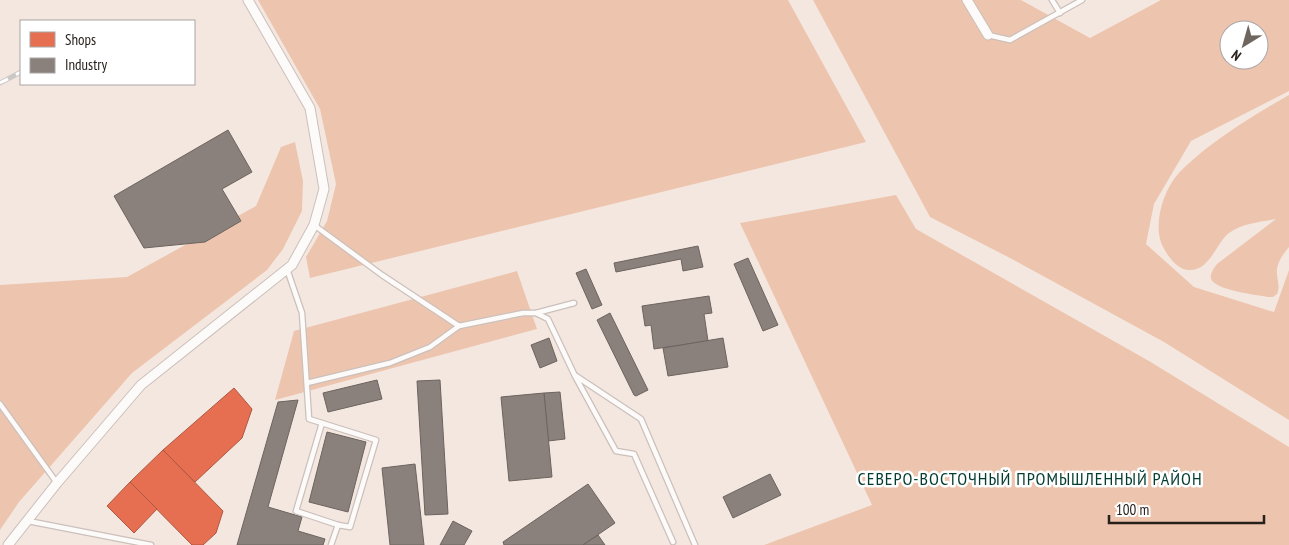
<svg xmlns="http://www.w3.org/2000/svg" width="1289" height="545" viewBox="0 0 1289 545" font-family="'PT Sans Narrow',sans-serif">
<rect width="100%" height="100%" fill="#f4e7e0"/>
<g fill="#edc5ae" fill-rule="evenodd">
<polygon points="258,0 788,0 866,142 310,278 306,257 327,221 336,184 320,109"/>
<path d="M813,0h208l69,38 71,-38h128v91l-98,50 -37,63 -8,40 48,43 80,25 15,-42v150l-125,-78 -154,-84 -80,-41zM1229,30h30v30h-30z"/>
<path d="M1289,95v152c-5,6 -11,14 -12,22 -1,10 4,16 0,25l-4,3h-5c-11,-2 -53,-7 -57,-18 -1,-6 3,-11 6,-15l59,-45c-15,3 -34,4 -47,14 -13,10 -19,38 -40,37 -12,0 -22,-15 -27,-25 -9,-21 1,-54 16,-71 7,-8 17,-16 25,-23 27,-21 56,-39 86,-56z"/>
<polygon points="295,142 303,181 302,211 283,249 267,270 132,373 19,502 0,530 0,285 127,277 256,206 281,147"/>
<polygon points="896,195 916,229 1149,361 1289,447 1289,545 764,545 872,505 740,223"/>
<polygon points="517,271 537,329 275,400 294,331"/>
</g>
<g fill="#e76f51" stroke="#ae5741">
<polygon points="234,388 252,409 242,438 195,482 163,450"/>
<polygon points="163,450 223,511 216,533 203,545 192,545 130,482"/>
<polygon points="130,482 157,509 134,533 107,506"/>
</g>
<g fill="#8a817c" stroke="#6d645f">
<polygon points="228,130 252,172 222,189 241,221 205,242 144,248 114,196"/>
<polygon points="698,246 703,267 683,271 681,259 616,272 614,263"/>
<polygon points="748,258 778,325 763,331 734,264"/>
<polygon points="586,269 602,305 592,309 576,273"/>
<polygon points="709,296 712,313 704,314 708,341 654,349 651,325 645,326 642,306"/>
<polygon points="610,313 648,390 636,396 634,395 597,320"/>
<polygon points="549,338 557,361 540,368 531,345"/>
<polygon points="723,338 728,367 668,376 663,348"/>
<polygon points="377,380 382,399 328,412 323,393"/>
<polygon points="440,380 448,514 425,515 417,381"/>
<polygon points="560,392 565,439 548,441 544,393"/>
<polygon points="544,393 552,477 509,481 501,397"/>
<polygon points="298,400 268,507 302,517 298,531 325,539 323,545 237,545 278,402"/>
<polygon points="327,432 366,442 348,512 309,502"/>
<polygon points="415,464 424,545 390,545 382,468"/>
<polygon points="770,474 781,495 733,518 723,497"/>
<polygon points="588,484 615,523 583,545 504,545 503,542"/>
<polygon points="453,521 472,531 464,545 440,545"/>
<polygon points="598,535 605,545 583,545"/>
</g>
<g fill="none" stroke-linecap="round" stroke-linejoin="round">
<defs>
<g id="service">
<polyline points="1052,0 1060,13"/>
<polyline points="988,35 1010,40 1082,0"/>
<polyline points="314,225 382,275 459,326 523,313 536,313 548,319 575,376 616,451 634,454 673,542"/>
<polyline points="287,269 302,313 309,419 376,440 350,527 338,525 331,545"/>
<polyline points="536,313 574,303"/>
<polyline points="576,376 641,419 695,545"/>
<polyline points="307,383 390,363 430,347 459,326"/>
<polyline points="0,404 57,483"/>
<polyline points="322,423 296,511 338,525"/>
<polyline points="28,521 151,545"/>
</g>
<g id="minor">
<polyline points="967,0 988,35"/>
<polyline points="8,545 57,483 141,385 292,265 314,225 324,189 310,108 248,0"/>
</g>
</defs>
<use href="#service" stroke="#cbc0bb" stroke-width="7"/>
<use href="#minor" stroke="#cbc0bb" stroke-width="11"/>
<use href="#service" stroke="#fdfbfa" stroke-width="4.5"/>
<use href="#minor" stroke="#fdfbfa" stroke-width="9"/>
<defs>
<polyline id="rail" points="0,83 21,72"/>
</defs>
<use href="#rail" stroke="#ccc8c6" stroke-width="5"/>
<use href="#rail" stroke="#fff" stroke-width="3" stroke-dasharray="9" stroke-linecap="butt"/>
</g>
<g text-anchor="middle" stroke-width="5" stroke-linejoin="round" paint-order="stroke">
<g font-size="18" letter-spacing="1" fill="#043d30" stroke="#fff">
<text x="1030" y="485">СЕВЕРО-ВОСТОЧНЫЙ ПРОМЫШЛЕННЫЙ РАЙОН</text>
</g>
</g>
<rect x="20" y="20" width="175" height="65" fill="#ffffff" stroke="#a9a6a4"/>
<rect x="30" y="32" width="25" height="15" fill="#e76f51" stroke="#a9a6a4"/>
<text x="65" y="45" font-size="15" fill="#28201b">Shops</text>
<rect x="30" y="58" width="25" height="15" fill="#8a817c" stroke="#a9a6a4"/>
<text x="65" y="70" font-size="15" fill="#28201b">Industry</text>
<g transform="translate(1244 45) rotate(217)"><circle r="24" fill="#ffffff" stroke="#a9a6a4"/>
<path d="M0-4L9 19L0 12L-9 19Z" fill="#6f6660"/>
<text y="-8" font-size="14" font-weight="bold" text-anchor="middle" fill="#28201b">N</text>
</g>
<path d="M1109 515v8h155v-8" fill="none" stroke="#28201b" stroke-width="2.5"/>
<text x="1116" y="515" font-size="15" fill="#28201b" stroke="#ffffff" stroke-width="4" paint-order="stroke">100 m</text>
</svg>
